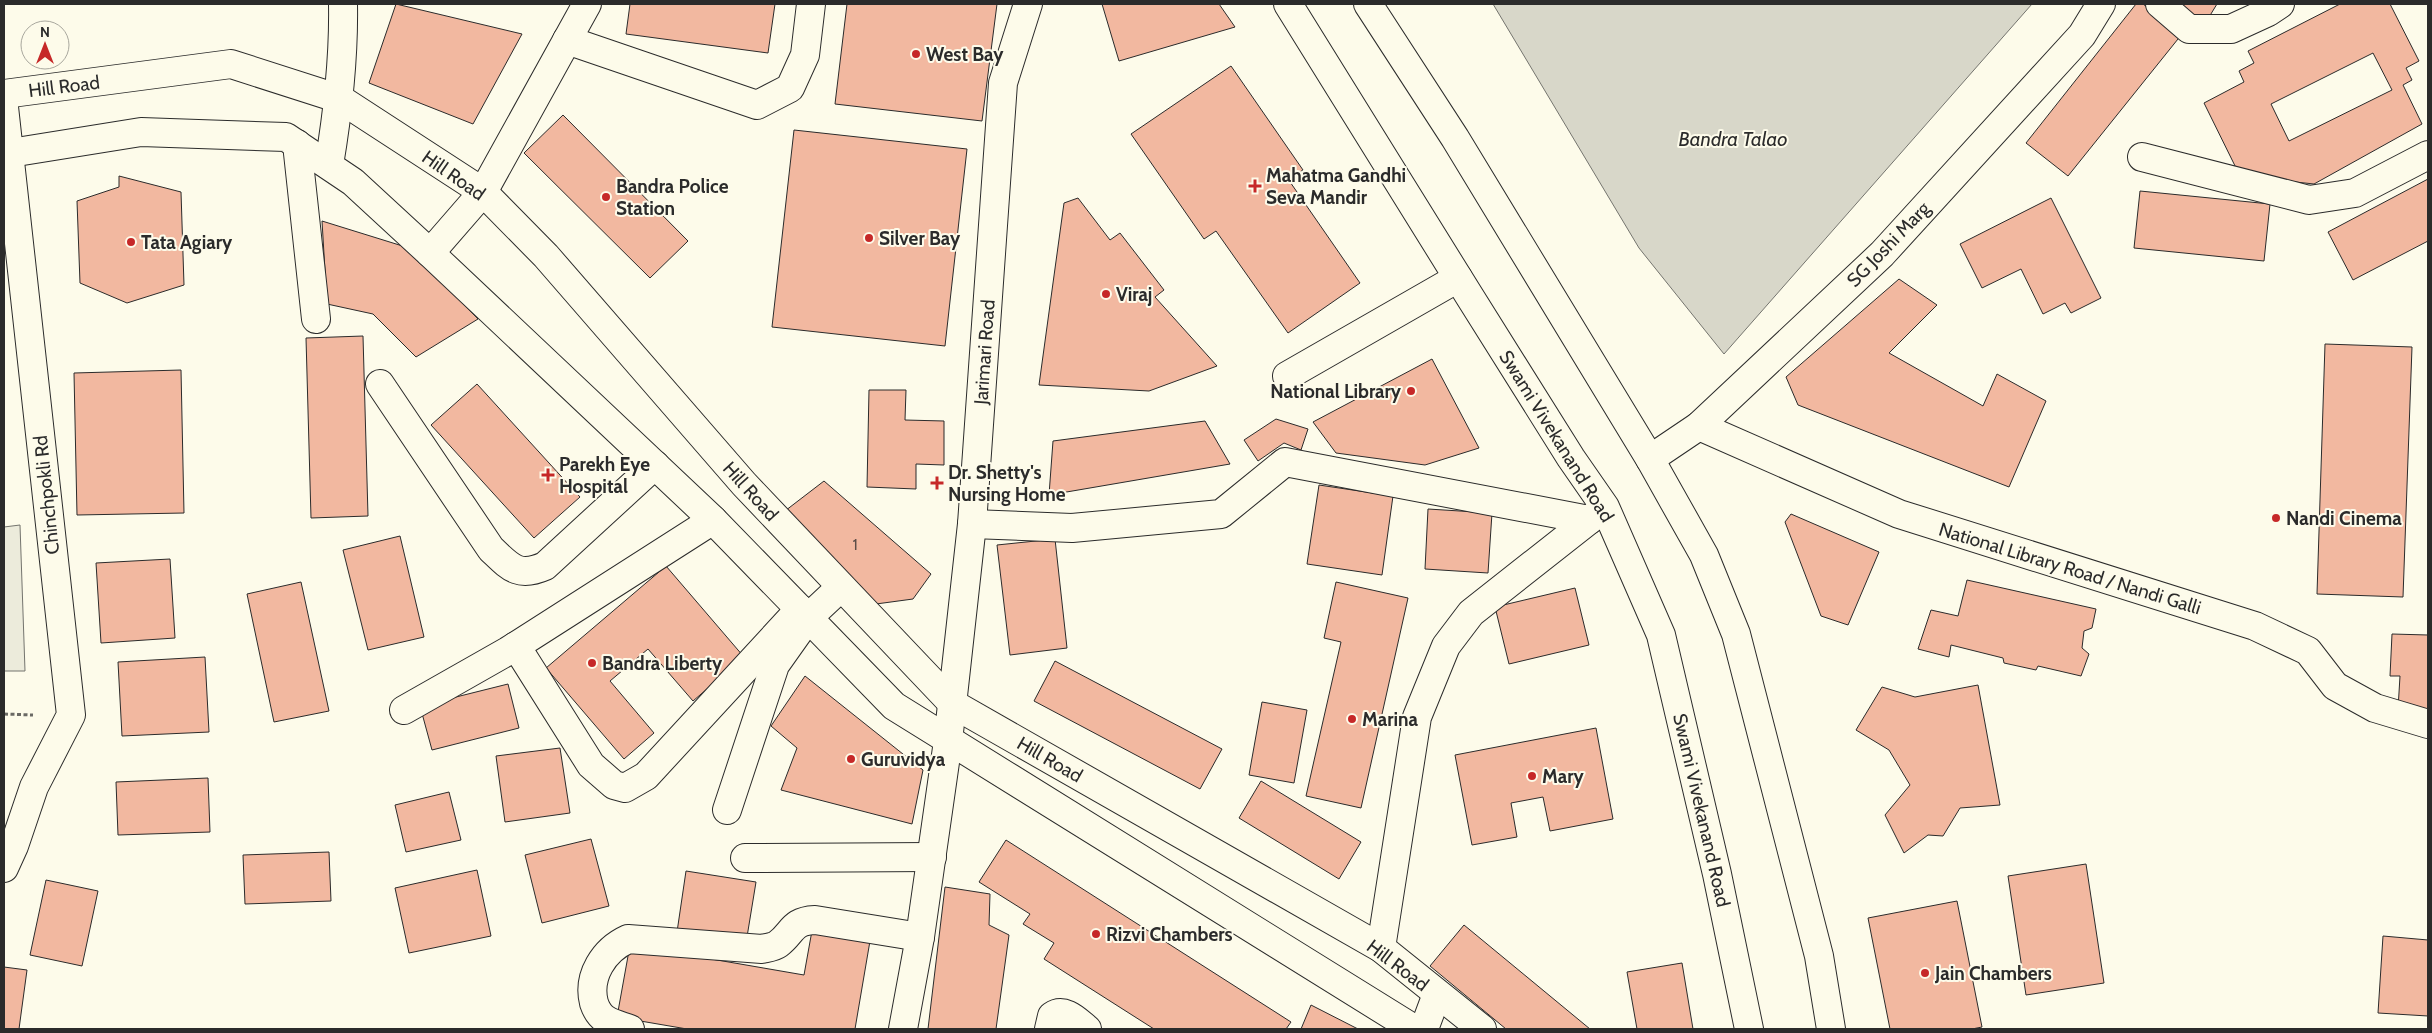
<svg xmlns="http://www.w3.org/2000/svg" width="2432" height="1033" viewBox="0 0 2432 1033" font-family="Cabin,sans-serif">
<rect width="100%" height="100%" fill="#fdfbea"/>
<polygon fill="#ecebdb" stroke="#74746e" points="20,525 25,671 4,671 4,527"/>
<polygon fill="#d8d7c9" stroke="#74746e" points="1493,4 2032,4 1724,354 1639,248"/>
<g fill="#f2b8a0" stroke="#2b2b2b" fill-rule="evenodd">
<polygon points="396,4 522,34 473,124 369,83"/>
<polygon points="630,4 775,4 768,53 626,34"/>
<polygon points="847,4 997,4 982,121 835,104"/>
<polygon points="1102,4 1219,4 1235,27 1119,61"/>
<polygon points="2136,4 2143,4 2182,34 2068,176 2026,143"/>
<polygon points="2176,4 2217,4 2206,22"/>
<path d="M2340,4h50l29,57 -13,7 6,12 -9,5 19,39 -108,60 -74,-8 -36,-73 40,-21 -5,-11 15,-8 -6,-12zM2373,53l19,37 -103,51 -18,-37z"/>
<polygon points="1231,66 1303,170 1288,179 1360,283 1288,333 1216,231 1204,239 1131,134"/>
<polygon points="563,115 688,241 650,278 524,153"/>
<polygon points="794,130 967,149 945,346 772,327"/>
<polygon points="119,176 181,192 184,285 127,303 80,283 77,201 119,187"/>
<polygon points="2428,179 2428,241 2353,280 2328,232"/>
<polygon points="2140,191 2270,204 2264,261 2134,248"/>
<polygon points="1078,198 1110,240 1120,233 1164,290 1155,297 1217,366 1149,391 1039,385 1064,203"/>
<polygon points="2051,198 2101,298 2071,313 2065,303 2043,314 2021,269 1982,288 1960,244"/>
<polygon points="322,221 409,248 478,319 416,357 373,314 327,304"/>
<polygon points="1899,279 1937,305 1889,353 1983,406 1997,374 2046,401 2009,487 1798,405 1786,377"/>
<polygon points="363,336 368,516 311,518 306,338"/>
<polygon points="2325,344 2412,347 2403,597 2317,594"/>
<polygon points="1432,359 1479,448 1425,465 1336,453 1313,422"/>
<polygon points="181,370 184,513 77,515 74,373"/>
<polygon points="477,384 580,497 534,538 431,425"/>
<polygon points="869,390 906,390 905,420 944,421 944,465 916,464 916,489 867,487"/>
<polygon points="1276,419 1308,429 1301,450 1284,443 1258,461 1244,440"/>
<polygon points="1205,421 1230,464 1049,495 1053,441"/>
<polygon points="824,481 931,574 913,599 876,604 781,514"/>
<polygon points="1319,485 1393,496 1382,575 1307,564"/>
<polygon points="1428,509 1492,513 1488,573 1425,569"/>
<polygon points="1791,514 1879,552 1848,625 1821,616 1785,522"/>
<polygon points="400,536 424,637 368,650 343,550"/>
<polygon points="1055,539 1067,648 1010,655 997,545"/>
<polygon points="170,559 175,638 101,643 96,563"/>
<polygon points="666,566 744,657 693,701 648,649 610,681 654,733 624,759 546,668"/>
<polygon points="1967,580 2096,609 2092,628 2084,631 2082,648 2089,654 2081,676 2038,666 2036,670 2004,663 2003,658 1951,645 1949,657 1918,649 1931,610 1958,616"/>
<polygon points="301,582 329,711 274,722 247,594"/>
<polygon points="1336,582 1408,598 1361,808 1306,796 1341,642 1324,638"/>
<polygon points="1575,588 1589,645 1509,664 1495,607"/>
<polygon points="2392,634 2428,635 2428,710 2398,709 2400,676 2390,676"/>
<polygon points="205,657 209,732 122,736 118,662"/>
<polygon points="1055,661 1222,749 1200,789 1034,701"/>
<polygon points="805,676 923,770 912,824 781,790 797,748 771,726"/>
<polygon points="508,684 519,728 432,750 420,706"/>
<polygon points="1978,685 2000,805 1960,808 1943,836 1928,835 1904,853 1885,815 1910,785 1889,750 1856,730 1882,687 1915,697"/>
<polygon points="1262,702 1307,710 1294,783 1249,775"/>
<polygon points="1596,728 1613,819 1550,831 1543,797 1511,803 1517,837 1472,845 1455,755"/>
<polygon points="560,748 570,813 505,822 496,756"/>
<polygon points="208,778 210,832 118,835 116,782"/>
<polygon points="1261,781 1361,842 1339,879 1239,818"/>
<polygon points="449,792 461,840 406,852 395,805"/>
<polygon points="591,839 609,906 542,923 525,855"/>
<polygon points="1006,840 1291,1022 1286,1029 1154,1029 1044,959 1054,943 1023,924 1030,914 979,882"/>
<polygon points="329,852 331,901 245,904 243,855"/>
<polygon points="2086,864 2104,983 2026,995 2008,876"/>
<polygon points="477,870 491,936 409,953 395,888"/>
<polygon points="686,871 756,882 746,943 677,932"/>
<polygon points="46,880 98,891 82,966 30,955"/>
<polygon points="945,887 990,894 989,925 1009,935 996,1029 928,1029"/>
<polygon points="1957,901 1982,1027 1972,1029 1890,1029 1868,918"/>
<polygon points="813,925 871,935 855,1029 687,1029 617,1017 630,945 804,975"/>
<polygon points="1464,925 1590,1029 1506,1029 1430,966"/>
<polygon points="2383,936 2428,940 2428,1016 2378,1013"/>
<polygon points="1682,963 1693,1029 1637,1029 1627,972"/>
<polygon points="4,967 27,970 19,1029 4,1029"/>
<polygon points="1311,1005 1358,1029 1301,1029"/>
</g>
<g fill="none" stroke-linecap="round" stroke-linejoin="round">
<defs>
<g id="minor">
<polyline points="2160,4 2189,29 2231,29 2268,12 2280,4"/>
<polyline points="567,40 757,105 790,88 805,55 811,4"/>
<polyline points="4,107 71,715 34,787 14,846 4,868"/>
<polyline points="297,144 316,319"/>
<polyline points="2142,157 2309,200 2355,193 2428,155"/>
<path d="M329,165c9,-54 15,-106 14,-161"/>
<polyline points="430,253 483,192 587,4"/>
<polyline points="1287,376 1458,278"/>
<path d="M380,384l111,165c19,18 27,29 54,17l110,-101"/>
<polyline points="1699,426 1899,514 2255,626 2308,651 2335,686 2375,708 2428,724"/>
<polyline points="1650,459 1699,426 1882,254 2082,35 2101,4"/>
<polyline points="972,524 1072,528 1221,514 1285,462 1589,520"/>
<polyline points="516,646 591,765 614,785 625,788 646,776 800,609"/>
<polyline points="404,710 508,651 713,520"/>
<polyline points="727,810 775,665 809,617 841,587"/>
<polyline points="745,858 932,857"/>
<polyline points="1381,948 1417,717 1446,646 1471,613 1598,513"/>
<path d="M630,1029c-8,-3 -18,-5 -25,-10 -6,-4 -9,-10 -11,-16 -7,-27 10,-53 34,-64l134,10c4,-1 12,-2 16,-5 15,-11 13,-23 37,-24l105,17"/>
<polyline points="903,1029 920,937 948,741 972,524 1003,83 1028,4"/>
<path d="M1049,1029l3,-13c13,-9 26,6 35,13"/>
<polyline points="1424,1029 1437,994"/>
</g>
<g id="major">
<polyline points="1288,4 1470,297 1571,458 1605,507 1661,635 1717,874 1749,1029"/>
<polyline points="1368,4 1455,138 1650,459 1704,555 1736,634 1819,956 1831,1029"/>
<polyline points="4,94 231,64 340,99 483,192 546,256 744,484 953,704 1381,948 1482,1029"/>
<polyline points="4,154 141,132 286,137 353,182 430,253 713,520 894,706 1414,1029"/>
</g>
</defs>
<use href="#minor" stroke="#2b2b2b" stroke-width="30"/>
<use href="#major" stroke="#2b2b2b" stroke-width="30"/>
<polyline stroke="#6a6964" stroke-width="3" stroke-dasharray="4 2.5" stroke-linecap="butt" points="4,714 33,715"/>
<use href="#minor" stroke="#fdfbea" stroke-width="28"/>
<use href="#major" stroke="#fdfbea" stroke-width="28"/>
</g>
<g fill="#c62828" stroke="#fdfbea" stroke-width="2">
<circle cx="916" cy="54" r="5"/>
<path d="M1252.5 178.5h5v5h5v5h-5v5h-5v-5h-5v-5h5z"/>
<circle cx="606" cy="197" r="5"/>
<circle cx="869" cy="238" r="5"/>
<circle cx="131" cy="242" r="5"/>
<circle cx="1106" cy="294" r="5"/>
<circle cx="1411" cy="391" r="5"/>
<path d="M545.5 467.5h5v5h5v5h-5v5h-5v-5h-5v-5h5z"/>
<path d="M934.5 475.5h5v5h5v5h-5v5h-5v-5h-5v-5h5z"/>
<circle cx="2276" cy="518" r="5"/>
<circle cx="592" cy="663" r="5"/>
<circle cx="1352" cy="719" r="5"/>
<circle cx="851" cy="759" r="5"/>
<circle cx="1532" cy="776" r="5"/>
<circle cx="1096" cy="934" r="5"/>
<circle cx="1925" cy="973" r="5"/>
</g>
<g text-anchor="middle" stroke-width="4" stroke-linejoin="round" paint-order="stroke">
<g font-size="16" fill="#5d4e48">
<text x="855" y="550">1</text>
</g>
<g font-size="19" font-weight="bold" fill="#2b2b2b" stroke="#fdfbea" text-anchor="start">
<text x="926" y="61">West Bay</text>
<text x="1266" y="182">Mahatma Gandhi<tspan x="1266" dy="22">Seva Mandir</tspan></text>
<text x="616" y="193">Bandra Police<tspan x="616" dy="22">Station</tspan></text>
<text x="879" y="245">Silver Bay</text>
<text x="141" y="249">Tata Agiary</text>
<text x="1116" y="301">Viraj</text>
<text x="1401" y="398" text-anchor="end">National Library</text>
<text x="559" y="471">Parekh Eye<tspan x="559" dy="22">Hospital</tspan></text>
<text x="948" y="479">Dr. Shetty's<tspan x="948" dy="22">Nursing Home</tspan></text>
<text x="2286" y="525">Nandi Cinema</text>
<text x="602" y="670">Bandra Liberty</text>
<text x="1362" y="726">Marina</text>
<text x="861" y="766">Guruvidya</text>
<text x="1542" y="783">Mary</text>
<text x="1106" y="941">Rizvi Chambers</text>
<text x="1935" y="980">Jain Chambers</text>
</g>
<g font-size="19" fill="#2b2b2b" stroke="#fdfbea">
<text transform="translate(64 86) rotate(-7)" y="7">Hill Road</text>
<text transform="translate(454 175) rotate(35)" y="7">Hill Road</text>
<text transform="translate(1888 244) rotate(-46)" y="7">SG Joshi Marg</text>
<text transform="translate(984 352) rotate(-86)" y="7">Jarimari Road</text>
<text transform="translate(1557 436) rotate(58)" y="7">Swami Vivekanand Road</text>
<text transform="translate(751 491) rotate(48)" y="7">Hill Road</text>
<text transform="translate(46 495) rotate(-96)" y="7">Chinchpokli Rd</text>
<text transform="translate(2070 568) rotate(17)" y="7">National Library Road / Nandi Galli</text>
<text transform="translate(1050 759) rotate(30)" y="7">Hill Road</text>
<text transform="translate(1702 810) rotate(77)" y="7">Swami Vivekanand Road</text>
<text transform="translate(1398 965) rotate(37)" y="7">Hill Road</text>
</g>
<g font-size="20" font-style="italic" fill="#2b2b2b" stroke="#fdfbea">
<text x="1733" y="146">Bandra Talao</text>
</g>
</g>
<rect width="2432" height="1033" fill="none" stroke="#2b2b2b" stroke-width="10"/>
<g transform="translate(45 45)"><circle r="24" fill="#fdfbea" stroke="#a9a89e"/>
<path d="M0-4L9 19L0 12L-9 19Z" fill="#c62828"/>
<text y="-8" font-size="14" font-weight="bold" text-anchor="middle" fill="#2b2b2b">N</text>
</g>
</svg>
